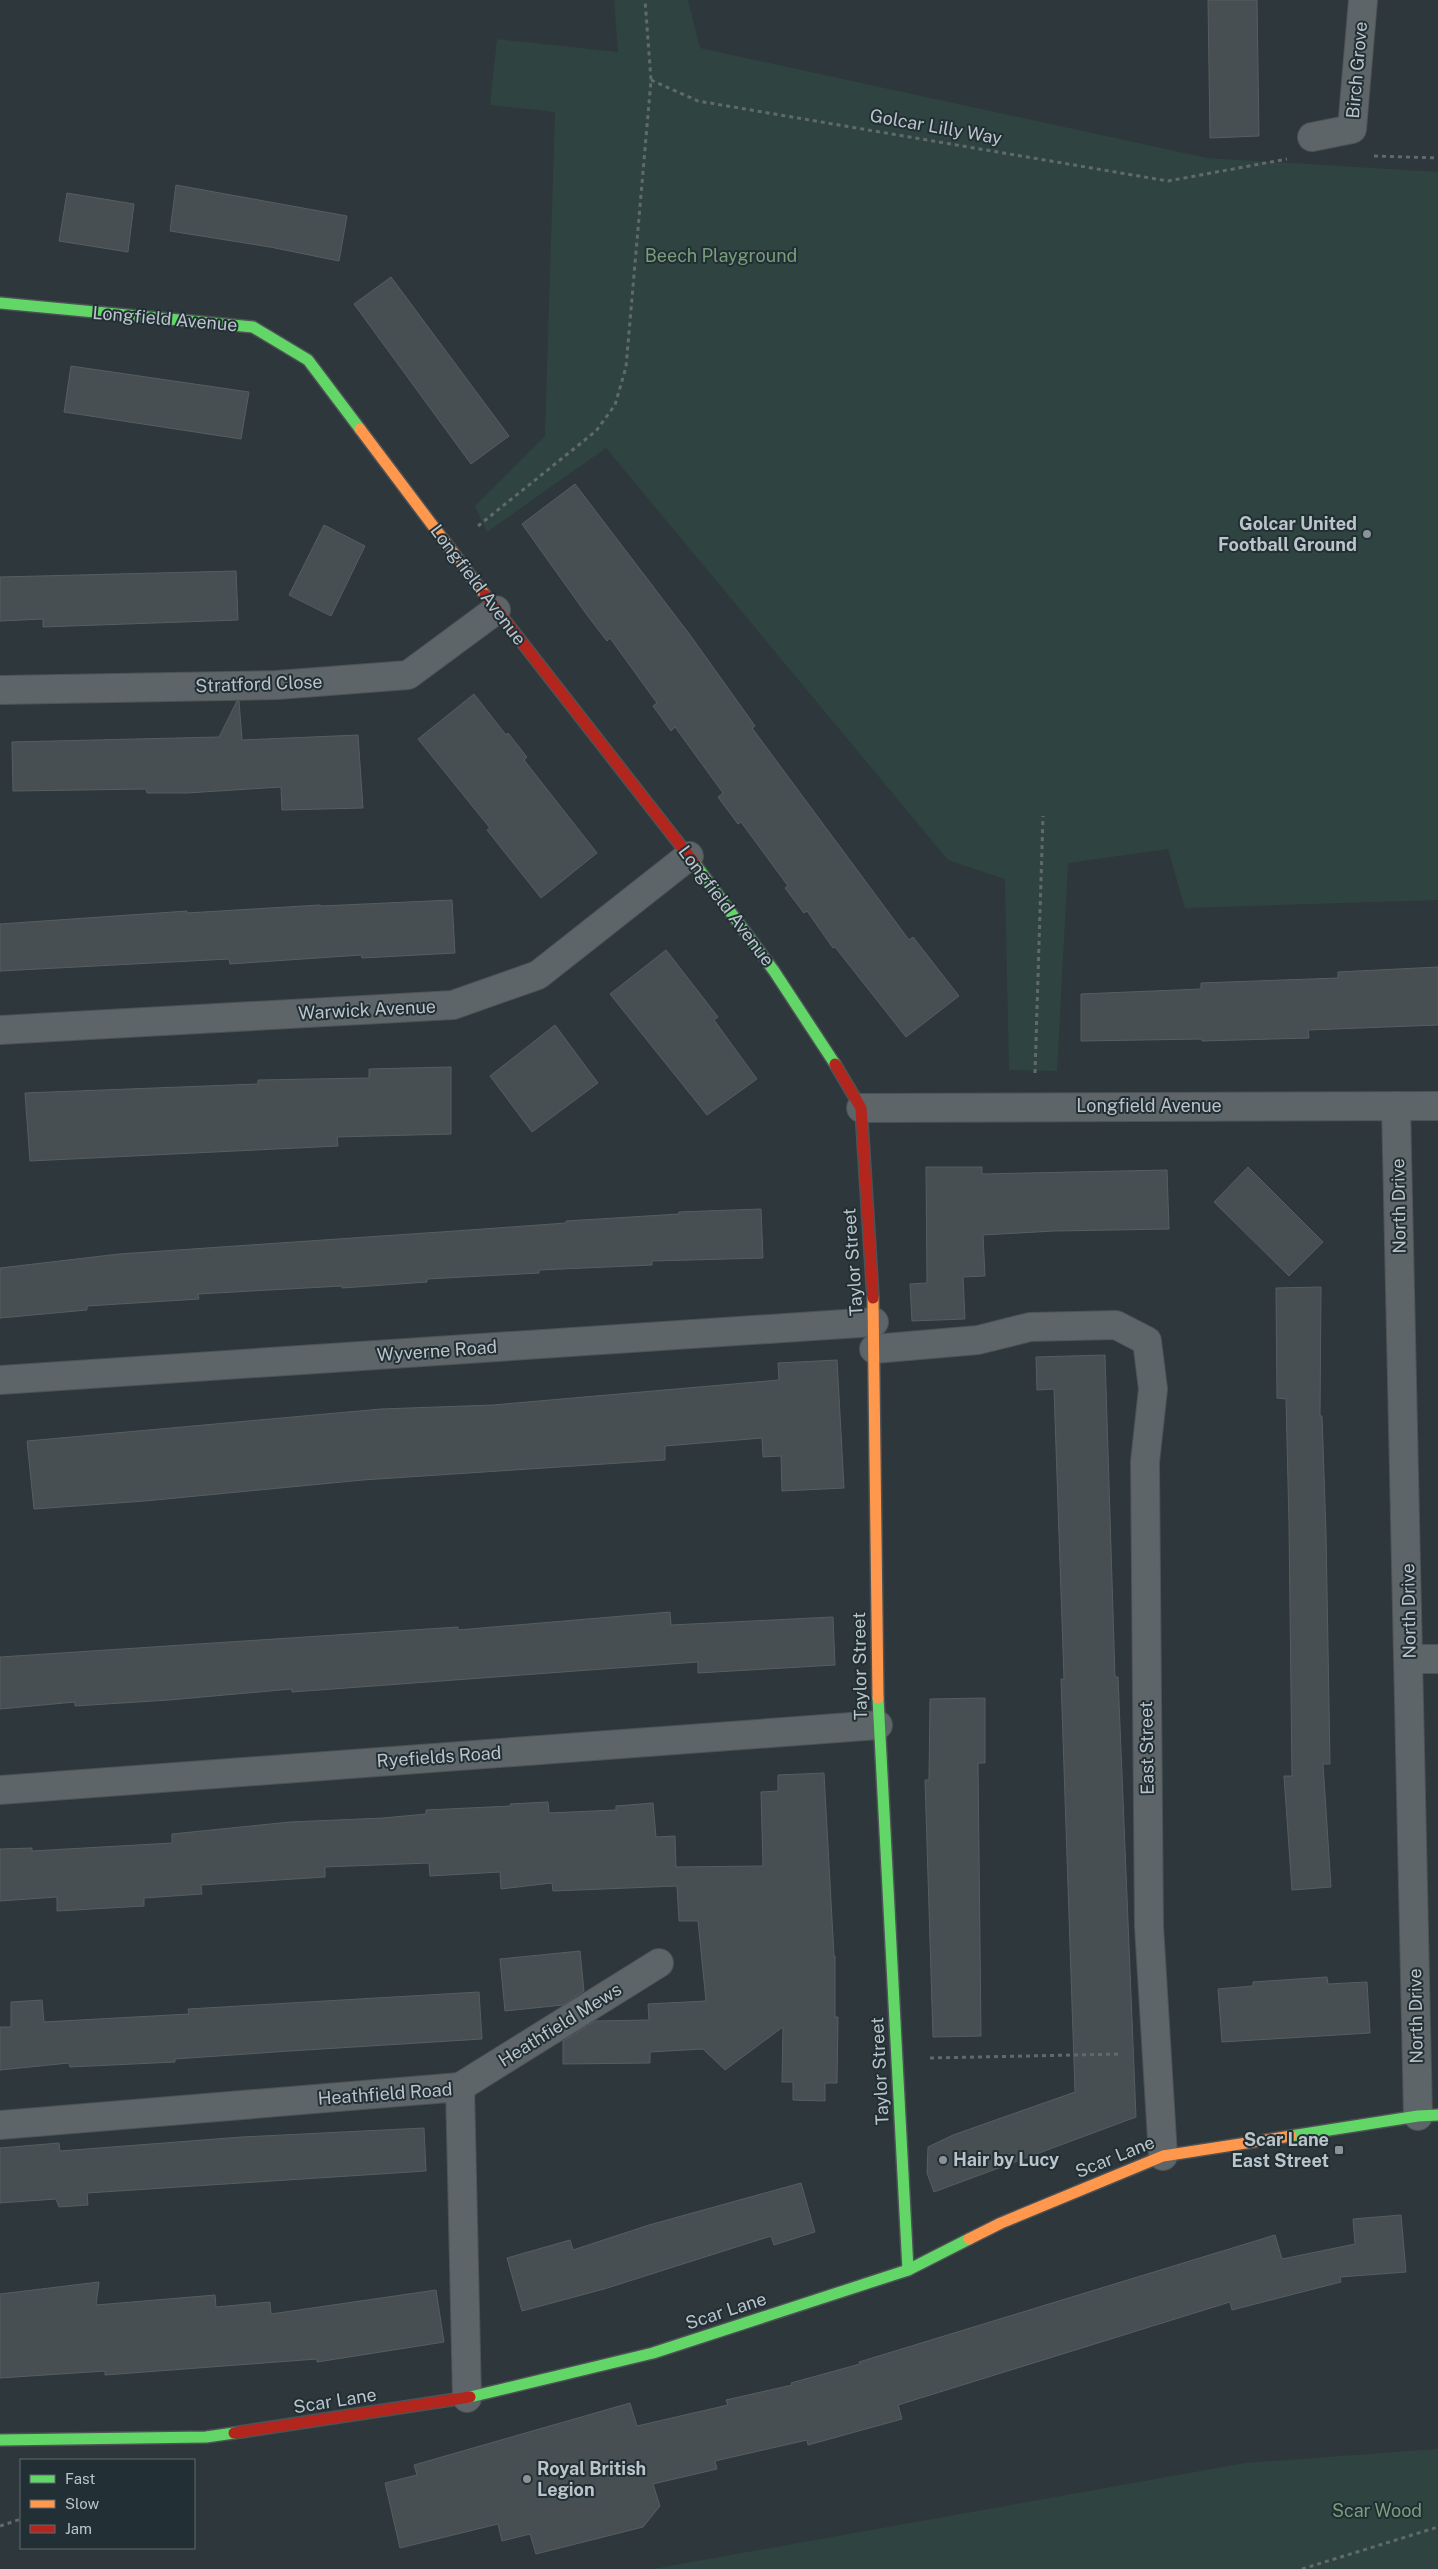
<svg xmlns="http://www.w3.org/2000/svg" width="1438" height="2569" viewBox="0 0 1438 2569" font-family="'Public Sans',sans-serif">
<rect width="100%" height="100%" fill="#2e373b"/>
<g fill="#2f4440">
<polygon points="614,0 688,0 700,48 1207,158 1438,172 1438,900 1185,908 1168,849 1068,863 1057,1071 1009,1070 1005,879 948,860 606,448 487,532 475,506 545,436 555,112 490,105 497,39 618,52"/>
<polygon points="1438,2449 1438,2569 653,2569 1245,2463"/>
</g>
<g fill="#484f52" stroke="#575e62">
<polygon points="1208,0 1257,0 1259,136 1210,138"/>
<polygon points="176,185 347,216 339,261 270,247 170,231"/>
<polygon points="67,193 134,204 128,252 59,241"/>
<polygon points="391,277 509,436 471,464 354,304"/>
<polygon points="71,366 249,392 241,439 64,412"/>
<polygon points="575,484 690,635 755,726 752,728 909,940 913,937 959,996 906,1037 835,947 833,948 807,911 804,913 785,888 788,886 741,822 738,824 718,797 723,793 675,727 671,731 653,706 657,703 610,638 607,641 587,615 522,524"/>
<polygon points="324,525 365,546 331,616 289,595"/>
<polygon points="236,571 238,620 43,627 43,619 0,621 0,577"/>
<polygon points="474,694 506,735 508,733 527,757 524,760 597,853 541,898 487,830 490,828 418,739"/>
<polygon points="237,701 239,701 242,740 358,735 363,808 282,810 281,787 187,793 147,793 146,789 13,791 12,742 219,737"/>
<polygon points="452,900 455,953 362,958 361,955 230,964 229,959 0,971 0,924 187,911 187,913 320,905 321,906"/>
<polygon points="666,950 718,1017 714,1020 757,1079 707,1115 610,994"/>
<polygon points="1438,967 1438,1025 1308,1030 1309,1038 1202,1041 1202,1039 1081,1041 1081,994 1201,989 1201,983 1338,978 1338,972"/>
<polygon points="555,1025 598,1083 532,1132 490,1076"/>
<polygon points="451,1067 451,1134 337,1137 338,1146 30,1161 25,1093 258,1084 258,1080 369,1078 369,1069"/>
<polygon points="926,1167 982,1167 982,1174 1167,1170 1169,1229 1054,1231 983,1235 985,1276 963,1277 965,1319 912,1321 910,1284 927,1283"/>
<polygon points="1248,1167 1323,1242 1289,1276 1214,1202"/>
<polygon points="761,1209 763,1258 652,1261 652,1265 539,1270 539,1273 427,1279 427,1282 342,1288 342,1286 198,1294 199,1299 87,1306 87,1310 0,1318 0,1268 119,1254 455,1231 566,1223 566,1221 679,1214 679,1212"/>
<polygon points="1321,1287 1320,1416 1322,1416 1326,1533 1330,1764 1323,1764 1331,1887 1292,1890 1284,1776 1292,1776 1289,1524 1286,1399 1277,1398 1276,1288"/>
<polygon points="1105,1355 1115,1677 1118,1677 1136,2117 934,2192 927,2173 928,2147 953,2135 1075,2092 1061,1679 1064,1679 1054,1389 1037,1390 1036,1357"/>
<polygon points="837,1360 844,1488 782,1491 781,1456 763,1457 762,1438 665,1446 665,1460 363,1480 145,1501 34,1509 27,1441 381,1409 493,1405 779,1380 778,1363"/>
<polygon points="670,1612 671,1625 833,1617 835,1665 698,1673 698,1662 292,1692 292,1689 169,1700 75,1706 75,1702 0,1709 0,1657 458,1627 458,1630"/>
<polygon points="985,1698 985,1763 978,1763 981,2036 933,2037 925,1780 929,1780 930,1699"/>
<polygon points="824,1773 834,1956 835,1956 835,2017 838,2017 837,2083 825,2083 825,2101 793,2100 793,2082 782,2082 783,2027 725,2070 703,2049 650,2052 650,2063 563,2064 563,2041 595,2021 649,2020 648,2004 706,2001 698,1921 679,1921 677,1886 553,1891 552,1883 501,1889 500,1872 430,1876 429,1863 325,1867 325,1877 201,1885 202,1894 144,1898 144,1906 57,1911 57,1897 0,1901 0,1849 32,1848 32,1851 172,1843 172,1834 290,1822 383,1818 426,1814 426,1810 511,1806 510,1804 548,1802 549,1813 616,1810 616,1806 653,1803 656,1837 675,1836 676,1867 763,1866 761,1792 778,1791 778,1775"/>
<polygon points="580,1951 584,1991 563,2005 505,2011 500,1959"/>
<polygon points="1327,1977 1328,1984 1367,1982 1370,2033 1222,2042 1218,1989 1253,1986 1253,1982"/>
<polygon points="479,1992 482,2039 290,2051 175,2059 175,2062 70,2067 69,2063 0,2070 0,2027 11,2027 11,2002 42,2000 44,2022 189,2014 188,2009"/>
<polygon points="424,2128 426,2171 87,2193 88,2205 59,2207 56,2199 0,2203 0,2148 59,2143 60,2151 242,2137"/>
<polygon points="801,2183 815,2232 774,2245 771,2236 604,2289 522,2311 507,2258 570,2240 573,2250 649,2225"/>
<polygon points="1401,2215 1406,2272 1340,2277 1341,2282 1232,2310 1230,2302 898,2405 902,2419 808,2445 807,2440 715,2461 717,2469 653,2484 660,2506 643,2527 536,2554 530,2534 502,2541 498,2524 400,2548 385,2483 417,2475 414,2465 630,2403 637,2426 728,2405 726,2400 792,2385 791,2383 860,2364 859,2362 1275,2235 1282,2259 1355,2244 1353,2219"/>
<polygon points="99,2282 96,2305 215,2295 216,2307 270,2302 271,2314 436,2290 444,2342 317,2362 317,2359 105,2375 105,2371 0,2378 0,2294"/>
</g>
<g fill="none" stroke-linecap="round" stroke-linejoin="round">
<defs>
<g id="street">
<polyline points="1312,137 1352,129 1363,0"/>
<polyline points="0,690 277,685 408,675 496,610"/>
<polyline points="0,1030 453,1005 538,975 689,856"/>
<polyline points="1396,1106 1418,2116"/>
<polyline points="861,1108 1438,1106"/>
<polyline points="874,1349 978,1340 1030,1327 1116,1325 1147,1341 1153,1389 1145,1462 1149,1926 1163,2156"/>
<polyline points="0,1380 874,1322"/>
<polyline points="1410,1659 1438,1659"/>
<polyline points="0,1790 878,1725"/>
<polyline points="460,2087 659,1963"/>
<polyline points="0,2125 460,2087 467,2398"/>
</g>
<g id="fast">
<polyline points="0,303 253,327 308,360 360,429"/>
<polyline points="695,864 774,971 835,1064"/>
<polyline points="878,1698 908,2270"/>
<polyline points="1291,2136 1418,2116 1438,2115"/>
<polyline points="470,2397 653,2353 908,2270 969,2239"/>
<polyline points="0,2440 206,2437 234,2433"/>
</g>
<g id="slow">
<polyline points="360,429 485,595"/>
<polyline points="873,1298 878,1698"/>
<polyline points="969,2239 1001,2223 1163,2156 1291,2136"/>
</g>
<g id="jam">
<polyline points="485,595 695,864"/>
<polyline points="835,1064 861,1108 873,1298"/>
<polyline points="234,2433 470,2397"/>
</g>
</defs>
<use href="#street" stroke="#4c5255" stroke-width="30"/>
<use href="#fast" stroke="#4c5255" stroke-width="14"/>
<use href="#slow" stroke="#4c5255" stroke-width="14"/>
<use href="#jam" stroke="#4c5255" stroke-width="14"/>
<g stroke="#62696c" stroke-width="3" stroke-dasharray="4 4" stroke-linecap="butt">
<polyline points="651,80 698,101 1168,181 1287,159"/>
<polyline points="1374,156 1438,158"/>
<polyline points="478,526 596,431 615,405 626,367 651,80 645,0"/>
<polyline points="1035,1073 1043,816"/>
<polyline points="930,2058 1121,2054"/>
<polyline points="0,2526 21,2519"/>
<polyline points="1302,2569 1438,2527"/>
</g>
<use href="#street" stroke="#5e6568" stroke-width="28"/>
<use href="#fast" stroke="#63d668" stroke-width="11"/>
<use href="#slow" stroke="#ff974d" stroke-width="11"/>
<use href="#jam" stroke="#b3261e" stroke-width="11"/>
</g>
<g fill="#899398" stroke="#222f35" stroke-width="2">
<circle cx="1367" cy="534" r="5"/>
<rect x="1334" y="2145" width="10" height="10" rx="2.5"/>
<circle cx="943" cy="2160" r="5"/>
<circle cx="527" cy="2479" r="5"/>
</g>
<g text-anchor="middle" stroke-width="4" stroke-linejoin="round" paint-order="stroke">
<g font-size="18" fill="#bac4ca" stroke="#222f35">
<text transform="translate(1357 70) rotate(-85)" y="6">Birch Grove</text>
<text transform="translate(936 127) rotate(10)" y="6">Golcar Lilly Way</text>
<text transform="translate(165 319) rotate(5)" y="6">Longfield Avenue</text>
<text transform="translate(478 585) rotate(53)" y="6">Longfield Avenue</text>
<text transform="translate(259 684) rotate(-2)" y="6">Stratford Close</text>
<text transform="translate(726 906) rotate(53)" y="6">Longfield Avenue</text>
<text transform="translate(367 1010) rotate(-3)" y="6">Warwick Avenue</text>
<text x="1149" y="1112">Longfield Avenue</text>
<text transform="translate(1399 1206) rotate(-91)" y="6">North Drive</text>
<text transform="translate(853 1262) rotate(-94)" y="6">Taylor Street</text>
<text transform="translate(437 1351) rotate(-4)" y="6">Wyverne Road</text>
<text transform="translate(1409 1611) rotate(-91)" y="6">North Drive</text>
<text transform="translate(860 1666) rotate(-91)" y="6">Taylor Street</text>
<text transform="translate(1147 1748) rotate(-91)" y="6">East Street</text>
<text transform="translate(439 1757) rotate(-4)" y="6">Ryefields Road</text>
<text transform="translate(1416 2016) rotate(-91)" y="6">North Drive</text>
<text transform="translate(560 2025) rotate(-32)" y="6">Heathfield Mews</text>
<text transform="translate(880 2071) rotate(-93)" y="6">Taylor Street</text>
<text transform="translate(385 2094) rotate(-4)" y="6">Heathfield Road</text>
<text transform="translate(1115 2157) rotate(-22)" y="6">Scar Lane</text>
<text transform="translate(726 2311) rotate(-18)" y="6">Scar Lane</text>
<text transform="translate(335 2401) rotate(-9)" y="6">Scar Lane</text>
</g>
<g font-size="18" fill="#7b9e7a" stroke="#222f35">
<text x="721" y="262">Beech Playground</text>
<text x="1377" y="2517">Scar Wood</text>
</g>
<g font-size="18" font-weight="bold" fill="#bac4ca" stroke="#222f35" text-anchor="end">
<text x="1357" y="530">Golcar United<tspan x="1357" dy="21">Football Ground</tspan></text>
<text x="1329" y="2146">Scar Lane<tspan x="1329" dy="21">East Street</tspan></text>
<text x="953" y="2166" text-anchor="start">Hair by Lucy</text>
<text x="537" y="2475" text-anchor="start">Royal British<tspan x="537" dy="21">Legion</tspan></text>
</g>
</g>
<rect x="20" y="2459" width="175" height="90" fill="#222f35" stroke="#5f6b71"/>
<rect x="30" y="2475" width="25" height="8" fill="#63d668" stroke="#5f6b71"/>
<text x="65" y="2484" font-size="15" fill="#bac4ca">Fast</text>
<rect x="30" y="2500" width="25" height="8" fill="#ff974d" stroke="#5f6b71"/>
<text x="65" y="2509" font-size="15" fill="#bac4ca">Slow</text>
<rect x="30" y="2525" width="25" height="8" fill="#b3261e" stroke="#5f6b71"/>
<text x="65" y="2534" font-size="15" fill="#bac4ca">Jam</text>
</svg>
